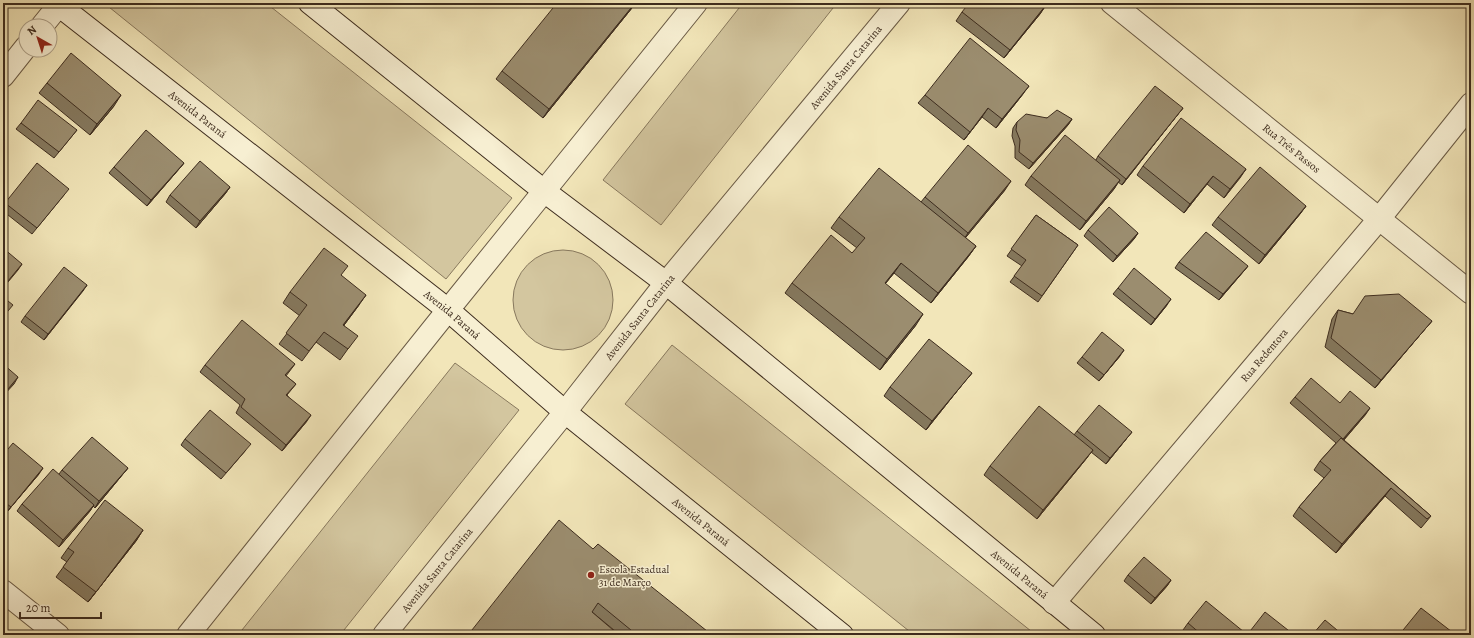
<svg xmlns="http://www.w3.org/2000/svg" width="1474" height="638" viewBox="0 0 1474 638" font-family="Alegreya,serif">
<rect width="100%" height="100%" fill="#f2e6b9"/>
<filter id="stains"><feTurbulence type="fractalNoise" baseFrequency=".005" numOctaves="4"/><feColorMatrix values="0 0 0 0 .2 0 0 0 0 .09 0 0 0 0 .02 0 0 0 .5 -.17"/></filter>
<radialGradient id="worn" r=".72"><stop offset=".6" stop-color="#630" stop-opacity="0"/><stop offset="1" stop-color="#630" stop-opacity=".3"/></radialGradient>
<g fill="#d3c69f" stroke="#88795e">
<polygon points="104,3 266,3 512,198 446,279"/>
<polygon points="743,3 837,3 661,225 603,180"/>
<circle cx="563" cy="300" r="50"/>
<polygon points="672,345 1036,635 914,635 625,404"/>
<polygon points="455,363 519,410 340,635 238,635"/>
</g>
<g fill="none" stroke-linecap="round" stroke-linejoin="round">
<defs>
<g id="minor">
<path id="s1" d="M1112,3l359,290"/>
<polyline points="42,26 59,5"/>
<polyline points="3,76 26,47"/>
<polyline points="3,591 58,635"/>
<path id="s2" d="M1054,603l325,-384 92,-115"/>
</g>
<g id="tertiary">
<polyline points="188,635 448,310 696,3"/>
<path id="s3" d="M384,635l181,-223 101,-129 233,-280"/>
</g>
<g id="secondary">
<path id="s4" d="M56,3l392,307 117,102 277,223"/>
<path id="s5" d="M310,3l234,188 122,92 428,352"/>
</g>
</defs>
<use href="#minor" stroke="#6a5a45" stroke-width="24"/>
<use href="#tertiary" stroke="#6a5a45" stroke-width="24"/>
<use href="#secondary" stroke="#3d2c1e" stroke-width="24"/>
<use href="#minor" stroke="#f7efd2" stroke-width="22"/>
<use href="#tertiary" stroke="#f7efd2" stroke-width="22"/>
<use href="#secondary" stroke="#f7efd2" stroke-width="22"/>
</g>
<g fill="#85795f" stroke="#3d2c1e">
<polygon points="636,3 543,118 496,79 502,71"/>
<polygon points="1046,5 1040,14 1004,58 956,21 962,12"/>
<polygon points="47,83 114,106 90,135 39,93"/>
<polygon points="1023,94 996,128 982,117 964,140 918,103 925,95"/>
<polygon points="1183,108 1122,185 1118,182 1114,189 1080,230 1025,185 1031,176 1096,160 1098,156"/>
<polygon points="1047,118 1072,119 1068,125 1029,169 1015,158 1015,146 1012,136 1013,128 1017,122"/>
<polygon points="21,123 77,130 54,158 16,129"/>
<polygon points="184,163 179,169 147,206 109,173 114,167"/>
<polygon points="1143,166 1246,169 1224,198 1207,184 1184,213 1137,175"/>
<polygon points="230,187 225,194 196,228 166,202 170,195"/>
<polygon points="1005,190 965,238 976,246 968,257 931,303 894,273 885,284 916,325 880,370 785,293 792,283 852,253 857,248 831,228 839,217 921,202 925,197"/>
<polygon points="64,195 32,234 3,211 3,206 5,203"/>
<polygon points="1306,206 1300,214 1259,264 1212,225 1218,217"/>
<polygon points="1036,215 1078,245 1038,302 1010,282 1022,266 1007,256"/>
<polygon points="1088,230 1138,233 1134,239 1113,262 1084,236"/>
<polygon points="1179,262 1248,266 1243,272 1219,300 1175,268"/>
<polygon points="341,275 359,305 344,325 350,346 340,360 316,342 302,361 279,344 300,316 283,303 290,292"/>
<polygon points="87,285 44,340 21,322 25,316"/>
<polygon points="1118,288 1167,305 1151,325 1113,294"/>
<polygon points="1338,310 1353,314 1432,321 1425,329 1375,388 1325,347 1332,319"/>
<polygon points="1120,356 1099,381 1077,363 1082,357"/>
<polygon points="295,364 286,376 296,384 287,395 307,421 282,451 236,413 240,405 200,372 205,365"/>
<polygon points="972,373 965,381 926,430 884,396 890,387"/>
<polygon points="1295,397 1340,403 1366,414 1344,440 1431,516 1421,528 1385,496 1336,553 1293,516 1299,507 1324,478 1314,470 1320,461 1336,443 1290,403"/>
<polygon points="1077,431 1127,438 1106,464 1091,452 1086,459 1037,519 984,475 990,466 1074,435"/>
<polygon points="185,439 246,450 221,479 181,445"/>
<polygon points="3,455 39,474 6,513 3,510"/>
<polygon points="128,468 123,474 95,508 93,506 90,511 59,547 17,511 22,504 59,474 62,470"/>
<polygon points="143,530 136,541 88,602 56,577 67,562 61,558 68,548"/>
<polygon points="593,549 712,635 620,635 592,612 468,635"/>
<polygon points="1128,575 1171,580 1167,586 1151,604 1124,581"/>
<polygon points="1188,623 1242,635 1190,635 1183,630"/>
</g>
<g fill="#6c634e" stroke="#3d2c1e">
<polygon points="635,3 636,3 543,118 549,109"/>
<polygon points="1046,5 1040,14 1004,58 1010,50"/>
<polygon points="1029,86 1023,94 996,128 1002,119"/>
<polygon points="121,95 114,106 90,135 97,124"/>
<polygon points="988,108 982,117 964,140"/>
<polygon points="1183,108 1178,114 1122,185 1126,179"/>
<polygon points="1072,119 1068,125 1029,169 1033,163"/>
<polygon points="184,163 179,169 147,206 151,200"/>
<polygon points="1246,169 1240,178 1224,198 1230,189"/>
<polygon points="1213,176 1207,184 1184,213 1190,204"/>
<polygon points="1120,180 1114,189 1080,230 1086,221"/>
<polygon points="1011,181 1005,190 962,242 968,233"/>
<polygon points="230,187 225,194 196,228 200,221"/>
<polygon points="1306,206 1300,214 1259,264 1265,255"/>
<polygon points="1138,233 1134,239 1113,262 1117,256"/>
<polygon points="976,246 968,257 931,303 938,293"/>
<polygon points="901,263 894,273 877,294 885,283"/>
<polygon points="22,264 18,270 3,288 3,287"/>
<polygon points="1248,266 1243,272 1219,300 1223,294"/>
<polygon points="87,285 83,291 44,340 48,334"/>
<polygon points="366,295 359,305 336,336 343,325"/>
<polygon points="1171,299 1167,305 1151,325 1155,319"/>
<polygon points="923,314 916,325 880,370 887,359"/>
<polygon points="1432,321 1425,329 1375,388 1381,380"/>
<polygon points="1124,350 1120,356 1099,381 1104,375"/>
<polygon points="972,373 965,381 926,430 932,421"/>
<polygon points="18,377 14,384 3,396 3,395"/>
<polygon points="1370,408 1366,414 1339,445 1343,439"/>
<polygon points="311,415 307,421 282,451 286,445"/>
<polygon points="1132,432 1127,438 1106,464 1110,458"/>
<polygon points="1093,450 1086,459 1037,519 1043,510"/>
<polygon points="43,468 39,474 6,513 11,507"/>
<polygon points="128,468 123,474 95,508 99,501"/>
<polygon points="1391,488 1385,496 1336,553 1342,544"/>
<polygon points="94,505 90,511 59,547 63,540"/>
<polygon points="143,530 136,541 88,602 96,592"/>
<polygon points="1171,580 1167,586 1151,604 1155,598"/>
</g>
<g fill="#9b8d6f" stroke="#3d2c1e">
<polygon points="557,3 635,3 549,109 502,71"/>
<polygon points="969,3 1043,3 1046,5 1010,50 962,12"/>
<polygon points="970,38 1029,86 1002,119 988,108 970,132 925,95"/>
<polygon points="71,53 121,95 97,124 47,83"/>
<polygon points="1155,86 1183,108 1126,179 1098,156"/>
<polygon points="38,100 77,130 59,152 21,123"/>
<polygon points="1057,110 1072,119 1033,163 1019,152 1020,140 1016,130 1017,122 1026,114 1047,118"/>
<polygon points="1181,118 1246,169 1230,189 1213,176 1190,204 1143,166"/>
<polygon points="146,130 184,163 151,200 114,167"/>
<polygon points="1065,135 1120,180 1086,221 1031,176"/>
<polygon points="968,145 1011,181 968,233 925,197"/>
<polygon points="200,161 230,187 200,221 170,195"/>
<polygon points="37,163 69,189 37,228 5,203"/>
<polygon points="1260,167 1306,206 1265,255 1218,217"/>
<polygon points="879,168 976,246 938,293 901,263 885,283 923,314 887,359 792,283 831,235 852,253 865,238 839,217"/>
<polygon points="1109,207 1138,233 1117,256 1088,230"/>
<polygon points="1036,215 1078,245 1042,296 1014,276 1026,260 1011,249"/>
<polygon points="1206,232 1248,266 1223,294 1179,262"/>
<polygon points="3,248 22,264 3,287"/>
<polygon points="324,248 348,266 341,275 366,295 343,325 358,336 348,349 324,332 309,351 286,333 307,305 290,292"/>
<polygon points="64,267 87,285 48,334 25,316"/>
<polygon points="1134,268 1171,299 1155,319 1118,288"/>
<polygon points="1399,294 1432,321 1381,380 1331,338 1338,310 1353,314 1365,296"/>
<polygon points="3,297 13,305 3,317"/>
<polygon points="242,320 295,364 285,375 296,384 286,395 311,415 286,445 241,407 245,399 205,365"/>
<polygon points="1102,332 1124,350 1104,375 1082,357"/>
<polygon points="929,339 972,373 932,421 890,387"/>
<polygon points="3,348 8,353 3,359"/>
<polygon points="3,364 18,377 3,395"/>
<polygon points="1311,378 1340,403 1350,391 1370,408 1343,439 1295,397"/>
<polygon points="1099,405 1132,432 1110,458 1077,431"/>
<polygon points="1039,406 1093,450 1043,510 990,466"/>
<polygon points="210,410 251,444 226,473 185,439"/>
<polygon points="92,437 128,468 99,501 62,470"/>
<polygon points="1341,438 1431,516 1427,519 1391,488 1342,544 1299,507 1331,470 1320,461"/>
<polygon points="13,443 43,468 11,507 3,501 3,455"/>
<polygon points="53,469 94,505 63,540 22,504"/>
<polygon points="105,500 143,530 96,592 63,567 74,552 68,548"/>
<polygon points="559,520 593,549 598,544 712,635 637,635 598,603 592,612 613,630 609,635 468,635"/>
<polygon points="1144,557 1171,580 1155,598 1128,575"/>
<polygon points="1206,601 1244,632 1242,635 1202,635 1188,623"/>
<polygon points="1421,608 1456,635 1399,635"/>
<polygon points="1265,612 1293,634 1292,635 1247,635"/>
<polygon points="1325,620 1343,635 1312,635"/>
</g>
<circle fill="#8f2418" stroke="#f7efd2" stroke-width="1.5" cx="591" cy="575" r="4"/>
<g text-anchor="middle" stroke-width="3" stroke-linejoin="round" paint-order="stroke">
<g font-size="11" fill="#3d2c1e" stroke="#f7efd2">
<text dy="4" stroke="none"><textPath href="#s3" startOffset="732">Avenida Santa Catarina</textPath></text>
<text dy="4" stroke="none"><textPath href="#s4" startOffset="180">Avenida Paraná</textPath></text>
<text dy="4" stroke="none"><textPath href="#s1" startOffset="231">Rua Três Passos</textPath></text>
<text dy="4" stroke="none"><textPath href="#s4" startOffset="504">Avenida Paraná</textPath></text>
<text dy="4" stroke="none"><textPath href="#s3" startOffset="408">Avenida Santa Catarina</textPath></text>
<text dy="4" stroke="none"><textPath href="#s2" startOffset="325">Rua Redentora</textPath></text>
<text dy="4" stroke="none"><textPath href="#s4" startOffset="828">Avenida Paraná</textPath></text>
<text dy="4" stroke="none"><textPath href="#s3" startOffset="84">Avenida Santa Catarina</textPath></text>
<text dy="4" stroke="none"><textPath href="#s5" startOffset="911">Avenida Paraná</textPath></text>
</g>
<g font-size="11" fill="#3d2c1e" stroke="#f7efd2" text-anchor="start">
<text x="599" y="573">Escola Estadual<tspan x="599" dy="13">31 de Março</tspan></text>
</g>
</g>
<rect width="1474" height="638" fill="none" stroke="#f2e6b9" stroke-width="16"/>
<rect x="4" y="4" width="1466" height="630" fill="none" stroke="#3d2c1e" stroke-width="2"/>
<rect x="8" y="8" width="1458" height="622" fill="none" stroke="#3d2c1e"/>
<g transform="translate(38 38) rotate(321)"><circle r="19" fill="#f7efd2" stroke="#ada18a"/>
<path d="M0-3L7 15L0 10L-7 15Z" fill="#8f2418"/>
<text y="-6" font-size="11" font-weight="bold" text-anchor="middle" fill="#3d2c1e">N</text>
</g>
<path d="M20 612v6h81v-6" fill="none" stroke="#3d2c1e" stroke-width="2"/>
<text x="26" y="612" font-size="12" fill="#3d2c1e" stroke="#f7efd2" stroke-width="3" paint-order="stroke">20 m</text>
<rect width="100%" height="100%" filter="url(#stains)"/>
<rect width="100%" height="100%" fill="url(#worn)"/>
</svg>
